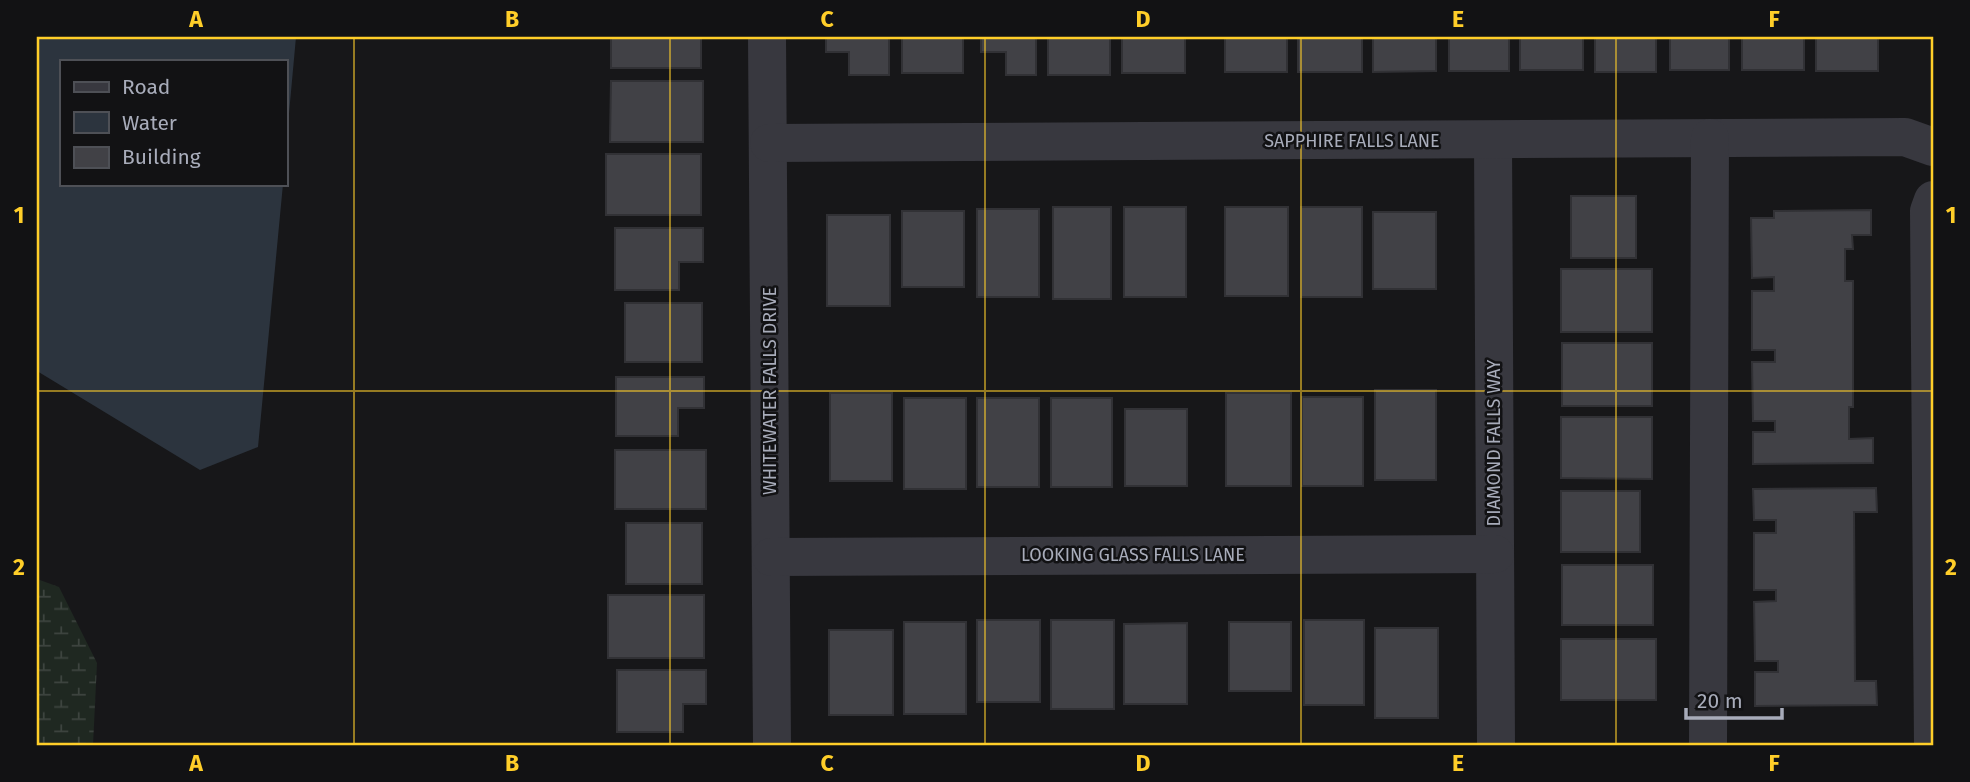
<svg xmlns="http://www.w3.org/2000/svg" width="1970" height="782" viewBox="0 0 1970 782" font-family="'Fira Sans',sans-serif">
<defs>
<pattern id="wetland-marsh" width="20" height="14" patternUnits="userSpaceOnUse" patternTransform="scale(1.75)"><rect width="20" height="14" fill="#1f2821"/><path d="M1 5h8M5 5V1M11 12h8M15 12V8" fill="none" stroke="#3d443f"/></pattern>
</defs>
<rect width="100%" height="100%" fill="#171719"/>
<polygon fill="url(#wetland-marsh)" points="37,579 59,587 97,663 93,745 37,745"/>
<polygon fill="#2c343e" points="37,37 296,37 285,157 285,61 61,61 61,184 283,184 258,447 200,470 37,371"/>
<g fill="#414146" stroke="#313135" stroke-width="2">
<rect x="611" y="37" width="90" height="31"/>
<polygon points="826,37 889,37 889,75 849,75 849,52 826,52"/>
<rect x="902" y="37" width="61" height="36"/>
<polygon points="981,37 1036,37 1036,75 1006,75 1006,52 981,52"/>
<rect x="1048" y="37" width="62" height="38"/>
<rect x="1122" y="37" width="63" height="36"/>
<rect x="1225" y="37" width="62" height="35"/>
<rect x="1298" y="37" width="64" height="35"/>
<polygon points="1373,37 1436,37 1436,71 1373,72"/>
<rect x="1449" y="37" width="60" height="34"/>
<rect x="1520" y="37" width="63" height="33"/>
<rect x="1595" y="37" width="61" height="35"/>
<rect x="1670" y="37" width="59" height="33"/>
<rect x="1742" y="37" width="62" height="33"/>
<rect x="1816" y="37" width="62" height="34"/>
<polygon points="611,81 703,81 703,142 610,142"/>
<rect x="606" y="154" width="95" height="61"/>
<rect x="1571" y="196" width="65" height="62"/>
<rect x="1053" y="207" width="58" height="92"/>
<rect x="1124" y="207" width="62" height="90"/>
<rect x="1225" y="207" width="63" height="89"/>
<rect x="1301" y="207" width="61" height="90"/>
<rect x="977" y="209" width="62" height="88"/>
<polygon points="1871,210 1871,235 1852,235 1853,249 1845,249 1845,281 1853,281 1853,407 1849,407 1849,439 1873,438 1873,463 1753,464 1753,432 1775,432 1775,421 1753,421 1752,362 1775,362 1775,350 1752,350 1752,291 1774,291 1774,277 1752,278 1751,218 1774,218 1774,211"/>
<rect x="902" y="211" width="62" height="76"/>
<rect x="1373" y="212" width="63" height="77"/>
<rect x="827" y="215" width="63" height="91"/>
<polygon points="615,228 703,228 703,262 679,262 679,290 615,290"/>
<rect x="1561" y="269" width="91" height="63"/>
<rect x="625" y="303" width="77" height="59"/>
<rect x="1562" y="343" width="90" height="63"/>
<polygon points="616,377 704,377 704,408 678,408 678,436 616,436"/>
<rect x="1375" y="390" width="61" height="90"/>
<rect x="830" y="393" width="62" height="88"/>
<rect x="1226" y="393" width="65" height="93"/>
<rect x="1302" y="397" width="61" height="89"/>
<rect x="904" y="398" width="62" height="91"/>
<rect x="977" y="398" width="62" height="89"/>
<rect x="1051" y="398" width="61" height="89"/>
<rect x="1125" y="409" width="62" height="77"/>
<polygon points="1561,417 1652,417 1652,479 1561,478"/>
<rect x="615" y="450" width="91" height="59"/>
<polygon points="1876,488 1877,512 1854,512 1855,681 1876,681 1877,705 1755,706 1755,672 1778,672 1778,661 1755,661 1754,602 1776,601 1776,590 1754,590 1754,533 1776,533 1776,520 1754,520 1753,489"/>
<rect x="1561" y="491" width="79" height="61"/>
<rect x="626" y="523" width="76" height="61"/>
<rect x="1562" y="565" width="91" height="60"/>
<rect x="608" y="595" width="96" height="63"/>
<rect x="977" y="620" width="63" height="82"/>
<rect x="1051" y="620" width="63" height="89"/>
<rect x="1304" y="620" width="60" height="85"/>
<rect x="904" y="622" width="62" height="92"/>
<rect x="1229" y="622" width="62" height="69"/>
<polygon points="1187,623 1187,704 1124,704 1124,624"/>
<rect x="1375" y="628" width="63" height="90"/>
<rect x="829" y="630" width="64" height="85"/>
<rect x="1561" y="639" width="95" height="61"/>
<polygon points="617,670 706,670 706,704 683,704 683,732 617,732"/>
</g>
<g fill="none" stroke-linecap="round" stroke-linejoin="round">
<g stroke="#38383f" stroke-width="38">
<polyline points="767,37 772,745"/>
<polyline points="1493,140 1496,745"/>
<polyline points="769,143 1905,137 1933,147"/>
<polyline points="771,557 1495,554"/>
<polyline points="1708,745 1710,138"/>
<polyline points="1933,745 1929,211 1933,200"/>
</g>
</g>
<path fill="none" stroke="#ffce29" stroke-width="2" stroke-opacity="0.55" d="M354,37v708M670,37v708M985,37v708M1301,37v708M1616,37v708M37,391h1896"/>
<g text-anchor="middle" stroke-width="5" stroke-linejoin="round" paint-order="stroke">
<g font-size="18" fill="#a8acba" stroke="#121214">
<text x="1352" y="147">SAPPHIRE FALLS LANE</text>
<text transform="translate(770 391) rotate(-90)" y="6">WHITEWATER FALLS DRIVE</text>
<text transform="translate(1494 443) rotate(-90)" y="6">DIAMOND FALLS WAY</text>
<text x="1133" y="561">LOOKING GLASS FALLS LANE</text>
</g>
</g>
<rect width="1970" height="782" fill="none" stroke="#121214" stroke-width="77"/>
<rect x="60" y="60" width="228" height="126" fill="#121214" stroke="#4e5056" stroke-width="2"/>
<rect x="74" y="82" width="35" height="10" fill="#38383f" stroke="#4e5056" stroke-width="2"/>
<text x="122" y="94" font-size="21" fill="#a8acba">Road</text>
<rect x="74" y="112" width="35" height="21" fill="#2c343e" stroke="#4e5056" stroke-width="2"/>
<text x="122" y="130" font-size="21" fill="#a8acba">Water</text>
<rect x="74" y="147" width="35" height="21" fill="#414146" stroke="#4e5056" stroke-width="2"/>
<text x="122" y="164" font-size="21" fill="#a8acba">Building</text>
<path d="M1686 708v10h96v-10" fill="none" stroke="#a8acba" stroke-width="3.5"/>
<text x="1697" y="708" font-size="21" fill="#a8acba" stroke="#121214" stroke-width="5" paint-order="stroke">20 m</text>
<rect x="38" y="38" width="1894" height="706" fill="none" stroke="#ffce29" stroke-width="2.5"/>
<g font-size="23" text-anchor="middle" font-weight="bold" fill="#ffce29">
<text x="196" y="27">A</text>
<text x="512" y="27">B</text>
<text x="827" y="27">C</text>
<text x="1143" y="27">D</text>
<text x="1458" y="27">E</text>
<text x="1774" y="27">F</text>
<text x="19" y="223">1</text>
<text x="1951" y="223">1</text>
<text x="19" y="575">2</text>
<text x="1951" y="575">2</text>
<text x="196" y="771">A</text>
<text x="512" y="771">B</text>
<text x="827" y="771">C</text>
<text x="1143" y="771">D</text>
<text x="1458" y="771">E</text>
<text x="1774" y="771">F</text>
</g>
</svg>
